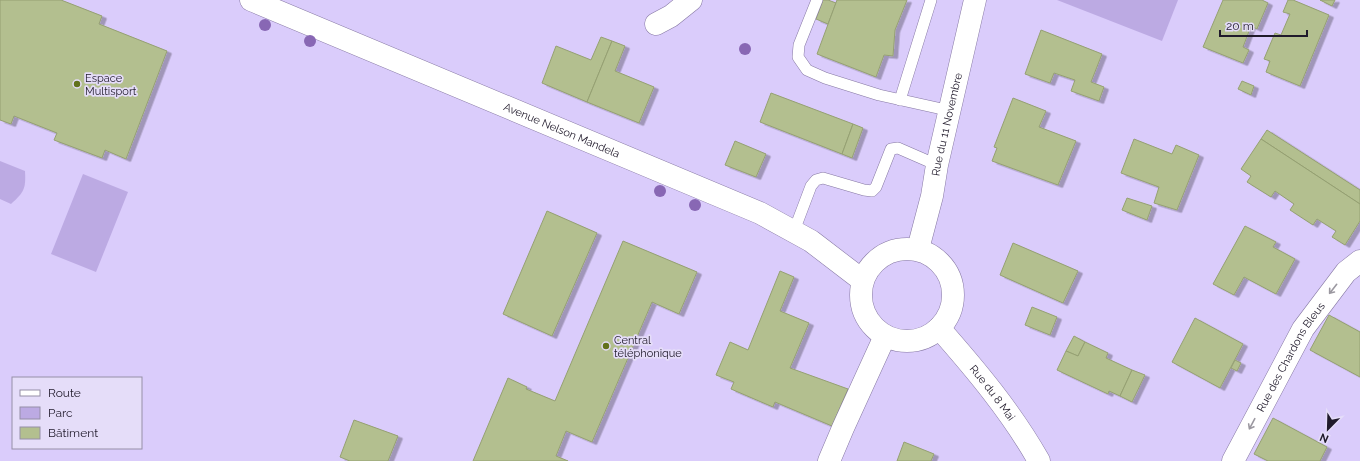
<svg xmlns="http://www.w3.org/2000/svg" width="1360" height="461" viewBox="0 0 1360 461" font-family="Raleway,sans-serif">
<defs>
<filter id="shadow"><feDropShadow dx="4.5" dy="2.5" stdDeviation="0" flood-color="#0004"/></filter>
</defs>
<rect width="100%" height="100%" fill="#daccfb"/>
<g fill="#bcaae3">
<polygon points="1057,0 1178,0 1162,41"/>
<path d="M0,161l25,10c1,18 -1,21 -14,33l-11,-5z"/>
<polygon points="83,174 128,192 96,272 51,254"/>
</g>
<g fill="#b3bf8f" stroke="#95a072" filter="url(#shadow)">
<polygon points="0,0 61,0 102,16 99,24 167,51 126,159 105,150 102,158 54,140 57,133 14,116 11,124 0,120"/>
<polygon points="823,0 828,0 836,3 828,24 816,19"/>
<polygon points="837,0 907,0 895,30 893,56 884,55 876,77 817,54"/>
<polygon points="1223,0 1262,0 1268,3 1257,29 1251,26 1243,47 1249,50 1243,63 1203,47"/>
<polygon points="1288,0 1293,0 1329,15 1300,86 1266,72 1270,61 1264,59 1275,33 1281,35 1290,14 1283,12"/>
<polygon points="1320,0 1335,0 1332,6"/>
<polygon points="1041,30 1102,54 1091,82 1104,87 1099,101 1071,91 1075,80 1054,73 1050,83 1025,74"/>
<polygon points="601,37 612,41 587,102 542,83 556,46 591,60"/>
<polygon points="612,41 625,46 615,71 654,87 639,123 587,102"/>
<polygon points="1242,81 1254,86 1251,95 1238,89"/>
<polygon points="771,93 853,124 842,154 760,122"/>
<polygon points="1013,98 1046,111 1039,127 1076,141 1058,185 992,161 997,148 994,147"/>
<polygon points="853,124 863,128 852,158 842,154"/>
<polygon points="1267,130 1360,190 1360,204 1261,139"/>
<polygon points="1134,139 1172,154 1176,145 1199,155 1177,210 1154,203 1159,187 1121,173"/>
<polygon points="1261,139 1360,204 1360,221 1345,245 1332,237 1336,231 1317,219 1313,225 1290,210 1294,204 1275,191 1271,197 1247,182 1251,176 1241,169"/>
<polygon points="735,141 766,154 756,177 725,165"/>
<polygon points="1127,198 1152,206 1147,220 1122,210"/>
<polygon points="547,211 597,233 552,336 503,314"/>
<polygon points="1245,226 1276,242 1273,247 1295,259 1276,294 1244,277 1234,295 1213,284"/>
<polygon points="623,241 697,272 679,314 652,302 592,442 566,431 556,456 568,461 473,461 508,378 527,387 526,389 555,401"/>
<polygon points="1013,243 1078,271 1063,303 1000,275"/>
<polygon points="780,271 794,277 780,311 809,323 790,368 848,389 832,426 775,402 773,407 731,389 734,382 716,375 730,342 748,350"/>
<polygon points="1032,307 1057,317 1050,335 1025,325"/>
<polygon points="1329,315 1360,332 1360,377 1310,350"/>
<polygon points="1195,318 1243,344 1220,388 1172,362"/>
<polygon points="1074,336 1085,342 1078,356 1066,351"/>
<polygon points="1085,342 1108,353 1106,358 1132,370 1120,396 1109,391 1108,394 1057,370 1066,351 1078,356"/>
<polygon points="1235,360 1241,363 1237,371 1231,368"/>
<polygon points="1132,370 1145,375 1132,402 1120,396"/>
<polygon points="1273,418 1327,447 1320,461 1268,461 1254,454"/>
<polygon points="354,420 398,436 388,461 350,461 340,457"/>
<polygon points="904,442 934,454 931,461 897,461"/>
</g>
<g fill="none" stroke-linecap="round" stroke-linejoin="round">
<defs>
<g id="lane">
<polyline points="817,0 799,45 798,57 807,70 825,78 879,95 951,111"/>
<polyline points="900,100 931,0"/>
<polyline points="794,231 811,186 816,180 823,178 864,190 872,191 876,187 891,149 898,148 937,165"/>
</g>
<g id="street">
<path id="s1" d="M251,0l509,213 51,28 51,39"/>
<polyline points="656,24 671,16 691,0"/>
<path id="s2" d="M1233,461l70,-132 43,-57 14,-11"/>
</g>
<g id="secondary">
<circle cx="907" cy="295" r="46"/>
<path id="s3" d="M918,249l14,-53 5,-31 38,-165"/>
<path id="s4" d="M939,328c37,42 73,85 100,133"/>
<polyline points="829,461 843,428 885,336"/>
</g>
</defs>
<use href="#lane" stroke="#8678a3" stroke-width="12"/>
<use href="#street" stroke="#8678a3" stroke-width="23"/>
<use href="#secondary" stroke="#8678a3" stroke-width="23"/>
<use href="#lane" stroke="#fff" stroke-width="11"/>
<use href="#street" stroke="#fff" stroke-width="22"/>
<use href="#secondary" stroke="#fff" stroke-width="22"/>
</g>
<g fill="#8867b4">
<circle cx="265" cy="25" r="6"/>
<circle cx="310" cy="41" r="6"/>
<circle cx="745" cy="49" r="6"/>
<circle cx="660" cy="191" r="6"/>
<circle cx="695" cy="205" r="6"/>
</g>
<defs><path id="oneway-shaft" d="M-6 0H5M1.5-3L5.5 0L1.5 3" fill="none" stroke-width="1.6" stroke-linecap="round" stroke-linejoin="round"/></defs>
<g stroke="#9b98a0">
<use href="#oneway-shaft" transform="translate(1333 289) rotate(128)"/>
<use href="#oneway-shaft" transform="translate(1252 424) rotate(118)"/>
</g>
<g fill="#62711c" stroke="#e5ddf9" stroke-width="1.5">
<circle cx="77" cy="84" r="4"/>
<circle cx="606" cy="346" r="4"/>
</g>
<g text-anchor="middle" stroke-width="3.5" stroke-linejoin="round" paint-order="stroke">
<g font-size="11" fill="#201a2b" stroke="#e5ddf9" text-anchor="start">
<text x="85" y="82">Espace<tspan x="85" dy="13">Multisport</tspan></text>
<text x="614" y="344">Central<tspan x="614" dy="13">téléphonique</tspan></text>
</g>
<g font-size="11" fill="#201a2b" stroke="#e5ddf9">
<text dy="4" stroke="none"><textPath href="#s3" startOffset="128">Rue du 11 Novembre</textPath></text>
<text dy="4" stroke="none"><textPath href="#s1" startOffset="337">Avenue Nelson Mandela</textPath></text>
<text dy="4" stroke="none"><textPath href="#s2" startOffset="119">Rue des Chardons Bleus</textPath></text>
<text dy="4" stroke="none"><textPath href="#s4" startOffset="84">Rue du 8 Mai</textPath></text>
</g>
</g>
<rect x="12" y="377" width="130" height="72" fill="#e5ddf9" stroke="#968fa7"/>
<rect x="20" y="390" width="20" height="6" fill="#ffffff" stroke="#968fa7"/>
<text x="48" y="397" font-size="12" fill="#201a2b">Route</text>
<rect x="20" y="407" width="20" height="12" fill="#bcaae3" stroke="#968fa7"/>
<text x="48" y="417" font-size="12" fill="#201a2b">Parc</text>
<rect x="20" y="427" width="20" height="12" fill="#b3bf8f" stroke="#968fa7"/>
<text x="48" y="437" font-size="12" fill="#201a2b">Bâtiment</text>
<g transform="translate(1328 429) rotate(203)" stroke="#e5ddf9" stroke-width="3" paint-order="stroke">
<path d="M0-3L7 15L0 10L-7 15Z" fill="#201a2b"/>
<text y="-6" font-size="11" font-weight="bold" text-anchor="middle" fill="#201a2b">N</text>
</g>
<path d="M1220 30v6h87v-6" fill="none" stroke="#201a2b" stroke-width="2"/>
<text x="1226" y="30" font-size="12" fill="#201a2b" stroke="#e5ddf9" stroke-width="3" paint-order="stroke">20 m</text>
</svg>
